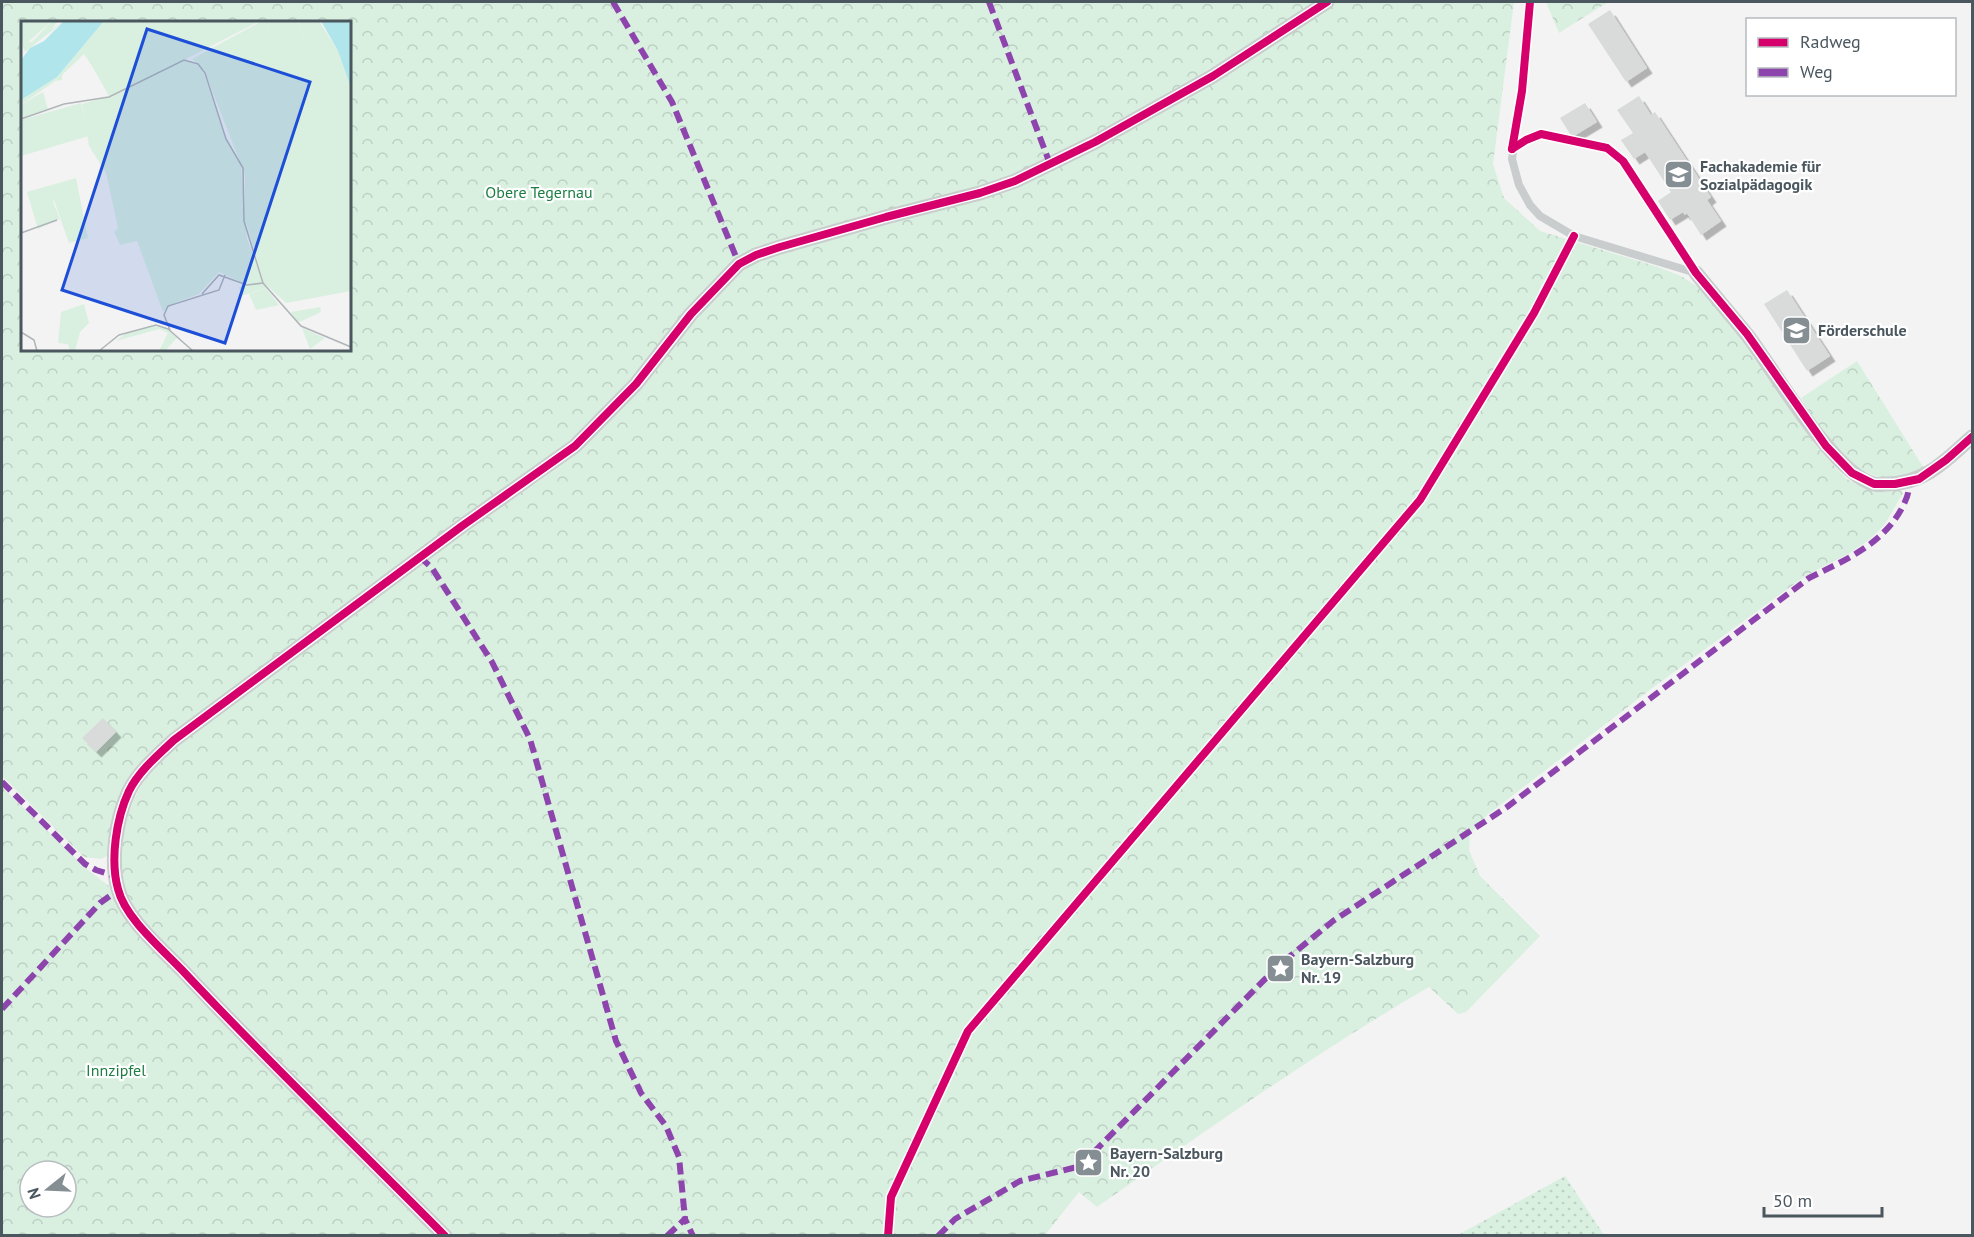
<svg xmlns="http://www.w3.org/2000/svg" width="1974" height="1237" viewBox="0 0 1974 1237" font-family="'PT Sans',sans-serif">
<defs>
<pattern id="grass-dots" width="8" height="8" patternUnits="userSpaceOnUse" patternTransform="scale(1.5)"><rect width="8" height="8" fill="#d9f0e0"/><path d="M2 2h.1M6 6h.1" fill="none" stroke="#bcd0c3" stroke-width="1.8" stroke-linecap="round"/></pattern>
<pattern id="forest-crowns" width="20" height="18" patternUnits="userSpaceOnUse" patternTransform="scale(1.5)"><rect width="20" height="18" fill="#d9f0e0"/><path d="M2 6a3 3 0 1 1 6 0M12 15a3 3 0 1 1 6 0" fill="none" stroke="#bcd0c3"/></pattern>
<filter id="shadow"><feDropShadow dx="5.5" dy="5.5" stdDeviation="0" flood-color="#0004"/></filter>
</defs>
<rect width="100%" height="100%" fill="#f3f3f3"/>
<polygon fill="url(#grass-dots)" points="1565,1176 1604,1235 1458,1235"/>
<g fill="url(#forest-crowns)" fill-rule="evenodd">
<path d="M2,2h1316l-108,67 -131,74 -67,33 -74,23 -181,51 -157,167 -46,42 -400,291 -45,105 -8,4 -17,-2 -82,-81zM22,22h328v328h-328z"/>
<path d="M1337,2h177l-21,162 11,34 36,33 115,35 26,10 20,13 36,43 77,111 20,23 13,13 17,9 18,3 17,-2 4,4 -18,31 -15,15 -20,14 -43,22 -32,23 -124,91 -165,127 -16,18 -1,16 11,26 60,60 -74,76 -8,2 -29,-27c-115,67 -224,144 -332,220l-18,-15 -34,43h-595l-293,-297c-10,-13 -23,-27 -31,-42 -15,-29 0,-90 19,-116 9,-12 22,-23 32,-34l319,-237 49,-32 41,-32 101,-117 53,-56 15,-10 64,-20 149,-39 361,-196z"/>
<polygon points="1546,2 1608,2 1559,33"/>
<path d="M1857,361l68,109c-13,4 -28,11 -41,8 -40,-7 -63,-49 -83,-80z"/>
<path d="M2,787l86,83 21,16 10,17 319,332h-436zM30,1171h36v36h-36z"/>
</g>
<g fill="#d9dbdb" filter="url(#shadow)">
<polygon points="1610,10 1647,68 1626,82 1588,24"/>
<polygon points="1639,96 1651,115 1655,112 1711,197 1707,200 1721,221 1701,235 1687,213 1685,215 1683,212 1670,220 1658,201 1671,192 1645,152 1634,159 1621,140 1633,133 1617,110"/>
<polygon points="1585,103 1597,122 1572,137 1560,118"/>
<polygon points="1787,290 1830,356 1807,371 1764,304"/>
<polygon points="103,718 116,732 96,752 82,738"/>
</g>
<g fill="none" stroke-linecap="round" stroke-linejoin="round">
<g stroke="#cacdce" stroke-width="8">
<polyline points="1530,2 1522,91 1512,159 1519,185 1530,205 1540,216 1574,236 1696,273"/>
<polyline points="1512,149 1526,140 1541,134 1607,148 1623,161 1696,273"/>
</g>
<g stroke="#cacdce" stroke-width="15">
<path d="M1696,273c17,21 35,42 52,63 26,34 86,139 126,148 4,1 9,0 13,0 38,0 59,-24 85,-47"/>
<path d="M445,1236c-88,-89 -178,-175 -263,-266 -20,-21 -57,-52 -64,-81 -8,-29 -2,-70 11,-98 10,-20 29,-36 45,-51l288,-214 113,-80 61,-62 55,-70 48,-50 17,-9 24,-8 106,-30 94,-24 35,-12 80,-39 118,-66 114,-74"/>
</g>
<g stroke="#8e44ad" stroke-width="6" stroke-dasharray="12 6" stroke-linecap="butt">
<polyline points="613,2 672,102 739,264"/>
<polyline points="989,2 1050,164"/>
<polyline points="420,557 432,568 492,662 530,739 616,1041 641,1093 666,1126 679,1157 685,1219"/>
<polyline points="2,782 85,864 96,870 115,876"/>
<polyline points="2,1009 100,903 114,893 118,892"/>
<polyline points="667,1236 685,1219 693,1236"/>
<path d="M938,1236l17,-17 65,-38 57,-14 17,-15 184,-186 55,-45 174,-114 302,-229c36,-18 73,-33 93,-70 5,-10 8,-16 6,-27"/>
</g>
<defs>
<g id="cycleway">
<polyline points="1512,149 1526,140 1541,134 1607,148 1623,161 1696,273 1747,334 1826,446 1852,473 1874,484 1895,484 1919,479 1946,460 1972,437"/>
<polyline points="1512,149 1522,91 1530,2"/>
<path d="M445,1236c-88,-89 -178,-175 -263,-266 -20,-21 -57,-52 -64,-81 -8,-29 -2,-70 11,-98 10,-20 29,-36 45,-51l288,-214 113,-80 61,-62 55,-70 48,-50 17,-9 24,-8 106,-30 94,-24 35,-12 80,-39 118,-66 114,-74"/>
<polyline points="888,1236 891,1197 968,1031 1420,500 1534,313 1574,236"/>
</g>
</defs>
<use href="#cycleway" stroke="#fff" stroke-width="11"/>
<use href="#cycleway" stroke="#d6006c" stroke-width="8"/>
</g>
<defs>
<symbol id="school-square" viewBox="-11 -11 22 22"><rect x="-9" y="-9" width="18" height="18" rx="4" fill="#858e93" stroke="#fff"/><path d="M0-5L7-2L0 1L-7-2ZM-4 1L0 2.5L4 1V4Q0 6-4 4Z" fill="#fff"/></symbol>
<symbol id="sight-square" viewBox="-11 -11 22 22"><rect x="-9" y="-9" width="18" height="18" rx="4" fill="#858e93" stroke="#fff"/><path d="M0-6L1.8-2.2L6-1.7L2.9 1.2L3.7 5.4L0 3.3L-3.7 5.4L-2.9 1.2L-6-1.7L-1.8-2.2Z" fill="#fff"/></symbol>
</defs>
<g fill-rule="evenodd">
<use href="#school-square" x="1662" y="158" width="33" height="33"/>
<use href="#school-square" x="1780" y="314" width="33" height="33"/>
<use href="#sight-square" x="1264" y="952" width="33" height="33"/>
<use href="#sight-square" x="1072" y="1146" width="33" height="33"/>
</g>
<g text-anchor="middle" stroke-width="4.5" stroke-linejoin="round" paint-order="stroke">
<g font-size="16" font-weight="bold" fill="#4a575f" stroke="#fff" text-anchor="start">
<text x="1700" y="172">Fachakademie für<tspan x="1700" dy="18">Sozialpädagogik</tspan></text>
<text x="1818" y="336">Förderschule</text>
<text x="1301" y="965">Bayern-Salzburg<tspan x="1301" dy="18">Nr. 19</tspan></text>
<text x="1110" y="1159">Bayern-Salzburg<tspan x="1110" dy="18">Nr. 20</tspan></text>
</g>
<g font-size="16" fill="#1d7e43" stroke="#fff">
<text x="539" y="198">Obere Tegernau</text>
<text x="116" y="1076">Innzipfel</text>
</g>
</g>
<g transform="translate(21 21)">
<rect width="330" height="330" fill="#f3f3f3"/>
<path d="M31,0h6l-6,8 12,-8 -39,31 -4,-10h11zM247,0h29l7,13 -7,-2 -4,-7 -24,12zM22,71l5,17 -27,10v-14zM60,82l8,33 -68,20v-36zM55,157l12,60 -19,5 -15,-43 -10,26 -6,3 -11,-37zM245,267l13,17 -23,5 -7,-16zM63,283l5,19 -9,9 -5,19h-5l-2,-7 -10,-1 3,-31zM299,286l1,5 -19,9 -5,1 -6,-10zM133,305l12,3 11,9 -12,13h-6l9,-18 -9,-4 -43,12 9,-7z" fill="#d9f0e0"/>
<path d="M0,0h31l-25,22 -6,-1zM83,0h156l-76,39 15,6 5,8 20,60 17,31 6,74 19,49 -25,8 -2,-9 9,-2 -29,-13 -20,22 -25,9 -11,9 -26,-71 -17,4 -6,-13 4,-4 -12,-55 -17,-27 -7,-42 27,-8 -17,-30 -8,-12 -22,21v5l-7,1 -34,24v-5l36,-23zM241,0h6l1,16 22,-13 12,11 -5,-14h21l19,30 13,37v203l-65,12 -22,-20 -19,-64v-44l-41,-105 -12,-11z" fill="#d9f0e0"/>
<path d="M28,171l11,27 -16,7 -9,-31zM281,307l23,10 -15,11z" fill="#d9f0e0"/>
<path d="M43,0h40l-47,56 -36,23v-40l9,-12 14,-7zM300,0h30v67l-13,-37z" fill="#b0e6eb"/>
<path fill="none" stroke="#afb5b8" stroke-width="1.5" d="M0,98l43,-15 45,-7 75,-37 14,4 7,9 21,66 17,29 1,53 19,62 38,43 50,21M0,212l36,-13M181,273l17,-19 28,10 16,-2M149,309l-6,-15 4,-9 51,-16 6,-15M0,311l13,8 3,11M78,330l20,-16 37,-10 12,4 25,22"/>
<path fill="#1d4ed8" fill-opacity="0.15" stroke="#1d4ed8" stroke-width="3" d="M126,8l163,53 -85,261 -163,-53z"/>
<rect width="330" height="330" fill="none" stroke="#4a575f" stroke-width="3"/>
</g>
<rect width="1974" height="1237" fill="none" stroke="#4a575f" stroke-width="6"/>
<rect x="1746" y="18" width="210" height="78" fill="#ffffff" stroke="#b7bcbf" stroke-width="1.5"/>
<rect x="1758" y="38" width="30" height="9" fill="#d6006c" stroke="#b7bcbf" stroke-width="1.5"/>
<text x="1800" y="48" font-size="18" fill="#4a575f">Radweg</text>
<rect x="1758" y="68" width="30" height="9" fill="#8e44ad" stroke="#b7bcbf" stroke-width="1.5"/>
<text x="1800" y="78" font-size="18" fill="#4a575f">Weg</text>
<g transform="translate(48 1189) rotate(252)"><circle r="28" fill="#ffffff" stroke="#b7bcbf" stroke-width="1.5"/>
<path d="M0-4.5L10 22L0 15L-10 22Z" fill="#858e93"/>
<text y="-9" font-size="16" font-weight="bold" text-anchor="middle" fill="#4a575f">N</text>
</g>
<path d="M1764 1207v9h118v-9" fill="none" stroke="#4a575f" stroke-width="3"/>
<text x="1773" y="1207" font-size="18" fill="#4a575f" stroke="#ffffff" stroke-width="4.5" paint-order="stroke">50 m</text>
</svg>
